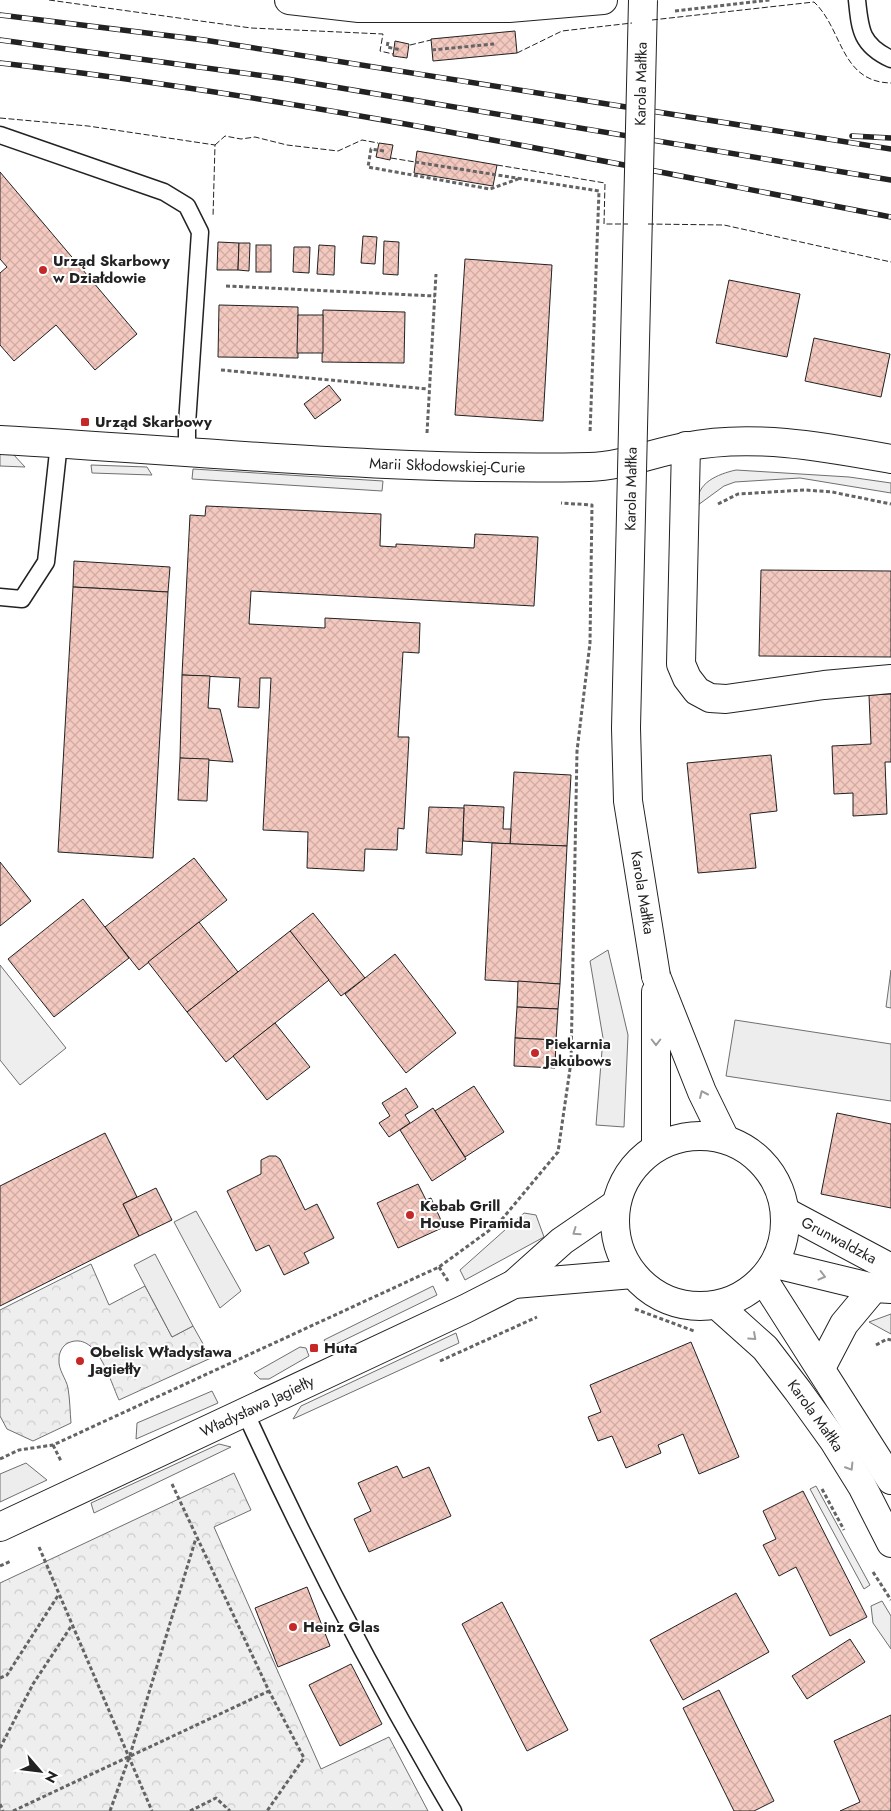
<svg xmlns="http://www.w3.org/2000/svg" width="891" height="1811" viewBox="0 0 891 1811" font-family="Jost,sans-serif">
<defs>
<pattern id="forest-crowns" width="20" height="18" patternUnits="userSpaceOnUse" patternTransform="scale(1.25)"><rect width="20" height="18" fill="#eee"/><path d="M2 6a3 3 0 1 1 6 0M12 15a3 3 0 1 1 6 0" fill="none" stroke="#ccc"/></pattern>
<pattern id="building-cross-hatch" width="8" height="8" patternUnits="userSpaceOnUse" patternTransform="scale(1.25)"><rect width="8" height="8" fill="#f3c9c0"/><path d="M0 0l8 8M0 8l8-8" fill="none" stroke="#d0aca5"/></pattern>
</defs>
<rect width="100%" height="100%" fill="#fff"/>
<g fill="#eee" stroke="#6f6f6f">
<polygon points="0,453 13,454 25,467 0,466"/>
<polygon points="91,465 147,467 152,475 92,473"/>
<polygon points="193,469 383,481 382,491 192,479"/>
<path d="M736,470l113,7 42,6v10l-91,-15 -65,4 -11,4 -26,19c-3,-22 20,-31 38,-35z"/>
<polygon points="0,965 66,1048 20,1085 0,1060"/>
<polygon points="524,1213 536,1215 544,1237 465,1280 460,1270"/>
<polygon points="433,1286 437,1295 328,1348 324,1340"/>
<polygon points="891,1314 891,1334 869,1322"/>
<polygon points="456,1333 459,1343 293,1419 301,1406"/>
<polygon points="300,1347 306,1348 309,1356 269,1379 260,1379 254,1373"/>
<polygon points="212,1391 218,1403 136,1439 137,1423"/>
<polygon points="219,1444 231,1447 94,1513 91,1503"/>
<polygon points="816,1486 870,1585 864,1589 810,1489"/>
<polygon points="882,1601 891,1616 891,1649 873,1623 871,1606"/>
</g>
<g fill="url(#forest-crowns)" stroke="#6f6f6f">
<path d="M91,1264l18,41 36,-19 27,51 21,-11 18,32 -92,42c-9,-19 -22,-70 -51,-57 -6,3 -9,10 -9,16 -1,11 7,19 9,29 2,12 2,24 3,35l-38,18 -26,-12 -7,-13v-106z"/>
<polygon points="234,1473 251,1510 214,1527 321,1769 389,1737 428,1811 0,1811 0,1583"/>
</g>
<g fill="#ededed" stroke="#6f6f6f">
<polygon points="608,950 628,1035 624,1127 596,1125 603,1038 590,961"/>
<polygon points="891,970 891,1008 886,1007"/>
<polygon points="735,1020 891,1044 891,1101 726,1076"/>
<polygon points="196,1211 241,1291 220,1308 174,1222"/>
<polygon points="155,1254 193,1326 172,1337 134,1265"/>
<polygon points="26,1463 47,1480 0,1502 0,1474"/>
</g>
<g fill="url(#building-cross-hatch)" stroke="#222">
<polygon points="515,31 517,53 433,61 431,39"/>
<polygon points="395,41 409,44 407,58 393,56"/>
<polygon points="379,143 393,145 390,160 376,157"/>
<polygon points="417,151 497,165 493,186 414,173"/>
<polygon points="0,172 137,334 95,370 56,325 14,361 0,345 0,273 7,267 0,259"/>
<polygon points="363,236 377,237 375,264 361,263"/>
<polygon points="384,241 399,242 398,275 383,274"/>
<polygon points="218,242 239,243 238,270 217,270"/>
<polygon points="239,243 250,243 249,271 238,270"/>
<rect x="256" y="245" width="15" height="27"/>
<polygon points="319,245 335,246 334,275 317,274"/>
<polygon points="294,247 310,247 309,273 293,272"/>
<polygon points="465,259 552,265 543,421 455,415"/>
<polygon points="729,280 800,294 787,357 716,343"/>
<polygon points="219,305 298,307 298,358 218,357"/>
<polygon points="323,310 405,312 404,363 322,362"/>
<polygon points="298,315 323,315 323,353 297,353"/>
<polygon points="814,338 890,354 881,397 805,381"/>
<polygon points="329,385 341,400 315,419 304,404"/>
<polygon points="206,506 381,514 380,546 396,547 396,544 474,548 475,534 538,537 534,606 251,591 249,624 325,628 325,618 420,623 419,653 403,652 398,737 409,737 404,829 398,828 397,850 365,849 364,871 307,868 308,832 263,830 271,678 260,678 259,708 238,707 240,678 182,675 190,515 205,516"/>
<polygon points="74,561 170,567 168,592 73,587"/>
<polygon points="761,570 891,571 891,657 759,656"/>
<polygon points="73,587 168,592 153,858 58,852"/>
<polygon points="182,675 210,676 208,708 220,709 233,762 180,758"/>
<polygon points="891,694 891,762 885,762 887,814 853,816 853,793 834,794 832,746 871,744 869,695"/>
<polygon points="771,755 777,811 750,814 756,868 698,873 687,763"/>
<polygon points="180,758 209,759 207,801 178,800"/>
<polygon points="514,772 571,775 567,846 510,844"/>
<polygon points="464,805 504,807 503,829 511,829 510,844 463,841"/>
<polygon points="429,807 464,808 462,855 426,853"/>
<polygon points="492,843 567,846 560,984 485,980"/>
<polygon points="194,858 227,900 139,970 105,927"/>
<polygon points="0,862 31,901 0,926"/>
<polygon points="83,899 129,958 54,1017 8,959"/>
<polygon points="313,913 365,978 341,996 290,931"/>
<polygon points="199,922 238,972 187,1012 148,962"/>
<polygon points="290,931 329,980 226,1062 187,1012"/>
<polygon points="395,954 456,1033 406,1073 345,994"/>
<polygon points="518,981 560,984 558,1009 517,1007"/>
<polygon points="517,1007 558,1009 556,1040 515,1038"/>
<polygon points="275,1023 310,1067 267,1100 233,1056"/>
<polygon points="515,1038 556,1040 555,1068 514,1066"/>
<polygon points="474,1086 504,1132 465,1157 435,1111"/>
<polygon points="406,1088 418,1107 405,1115 410,1123 389,1137 379,1123 390,1116 382,1103"/>
<polygon points="433,1108 466,1159 432,1181 400,1130"/>
<polygon points="837,1113 891,1124 891,1208 821,1194"/>
<polygon points="105,1133 137,1197 123,1204 139,1236 0,1306 0,1186"/>
<polygon points="269,1156 276,1156 280,1159 305,1210 317,1204 334,1238 304,1253 309,1263 284,1275 269,1245 256,1251 227,1191 261,1174 261,1160"/>
<polygon points="418,1184 426,1200 431,1198 444,1227 398,1248 377,1203"/>
<polygon points="156,1188 172,1220 139,1236 123,1204"/>
<polygon points="691,1342 739,1457 699,1474 683,1434 658,1445 661,1453 626,1468 612,1436 598,1441 588,1417 601,1412 590,1385"/>
<polygon points="397,1466 403,1478 429,1467 451,1516 369,1552 354,1519 371,1511 358,1483"/>
<polygon points="803,1491 867,1617 830,1636 796,1567 779,1576 763,1545 776,1539 763,1511"/>
<polygon points="307,1587 330,1646 278,1667 255,1608"/>
<polygon points="736,1593 769,1652 683,1700 650,1640"/>
<polygon points="502,1602 568,1730 527,1751 462,1624"/>
<polygon points="850,1639 865,1662 807,1699 792,1676"/>
<polygon points="351,1664 382,1724 340,1746 309,1685"/>
<polygon points="719,1690 774,1801 754,1811 734,1811 683,1708"/>
<polygon points="891,1715 891,1811 840,1811 860,1802 834,1741"/>
</g>
<g fill="none" stroke-linecap="round" stroke-linejoin="round">
<defs>
<g id="lane">
<path d="M857,0c3,30 4,45 34,59"/>
<polyline points="0,135 164,192 187,206 200,232 187,424 187,451"/>
<polyline points="0,597 22,599 46,562 59,443"/>
<path d="M245,1412c62,136 132,270 208,399"/>
</g>
<g id="street">
<polyline points="289,0 359,8 509,8 603,0"/>
<path id="s1" d="M0,440c196,11 393,31 589,27 34,-1 63,-14 96,-20 67,-14 140,0 206,12"/>
<polyline points="686,446 681,664 687,678 697,691 710,698 726,699 824,685 891,679"/>
</g>
<g id="secondary">
<polyline points="656,976 702,1092 724,1137"/>
<circle cx="700" cy="1221" r="85"/>
<polyline points="656,1146 656,992"/>
<path id="s2" d="M786,1212l105,56"/>
<polyline points="775,1264 874,1288 891,1289"/>
<polyline points="763,1279 891,1480"/>
<polyline points="514,1284 633,1274"/>
<path id="s3" d="M717,1305l48,43 33,43 36,50 28,45 29,57"/>
<polyline points="821,1368 844,1324 874,1288"/>
<path id="s4" d="M0,1527l465,-218 49,-25 48,-43 54,-37"/>
</g>
</defs>
<use href="#lane" stroke="#222" stroke-width="19"/>
<use href="#street" stroke="#222" stroke-width="30"/>
<use href="#secondary" stroke="#222" stroke-width="30"/>
<g stroke="#646464" stroke-width="3" stroke-dasharray="4 2.5" stroke-linecap="butt">
<polyline points="675,11 770,0"/>
<polyline points="388,42 387,47 401,50"/>
<polyline points="432,50 494,44"/>
<polyline points="384,151 371,149 368,167 490,189 518,179"/>
<polyline points="415,162 599,191 590,433"/>
<polyline points="226,286 435,296"/>
<polyline points="221,370 428,389"/>
<polyline points="427,433 436,274"/>
<polyline points="718,504 738,494 805,490 832,492 891,504"/>
<polyline points="439,1267 448,1281"/>
<polyline points="635,1309 694,1331"/>
<polyline points="876,1345 887,1339 891,1340"/>
<polyline points="440,1361 537,1317"/>
<polyline points="53,1445 61,1461"/>
<polyline points="0,1459 19,1450 53,1445 439,1267 498,1224 558,1152 571,1062 577,751 590,643 592,505 561,503"/>
<polyline points="172,1484 269,1691 304,1758 267,1811"/>
<polyline points="822,1489 844,1530"/>
<polyline points="39,1547 152,1811"/>
<polyline points="0,1566 11,1561"/>
<polyline points="873,1572 891,1600"/>
<polyline points="0,1678 7,1675 59,1594"/>
<polyline points="0,1748 33,1684 72,1625"/>
<polyline points="0,1804 3,1811"/>
<polyline points="13,1811 269,1691"/>
<polyline points="110,1811 130,1755 196,1538"/>
<polyline points="190,1811 216,1798 230,1811"/>
</g>
<use href="#lane" stroke="#fff" stroke-width="16"/>
<use href="#street" stroke="#fff" stroke-width="28"/>
<use href="#secondary" stroke="#fff" stroke-width="28"/>
<defs>
<g id="rail">
<polyline points="0,15 204,40 891,149"/>
<polyline points="0,40 287,79 891,180"/>
<path d="M0,63c299,34 595,97 891,154"/>
<polyline points="852,136 891,138"/>
</g>
</defs>
<use href="#rail" stroke="#222" stroke-width="5.5"/>
<use href="#rail" stroke="#fff" stroke-width="4" stroke-dasharray="11" stroke-linecap="butt"/>
<defs>
<g id="secondary-bridge">
<path id="s5" d="M643,0l-17,728 2,73 28,175"/>
</g>
</defs>
<use href="#secondary-bridge" stroke="#222" stroke-width="30" stroke-linecap="butt"/>
<use href="#secondary-bridge" stroke="#fff" stroke-width="28"/>
<g stroke="#222" stroke-width="1" stroke-dasharray="6 2.5" stroke-linecap="butt">
<polyline points="49,0 251,28 383,34 380,51 393,54"/>
<path d="M652,20l162,-18c29,27 26,80 77,81"/>
<polyline points="410,45 431,40"/>
<polyline points="517,53 562,31 632,23"/>
<polyline points="0,118 88,126 215,145 213,217"/>
<polyline points="215,145 225,136 241,139 255,137 287,145 338,151 362,140 378,143"/>
<polyline points="391,158 415,162"/>
<polyline points="497,165 605,183 604,224 628,224"/>
<polyline points="648,224 724,225 891,262"/>
</g>
</g>
<defs><path id="oneway-chevron" d="M-2-3.5L2.5 0L-2 3.5" fill="none" stroke-width="1.6" stroke-linecap="round" stroke-linejoin="round" transform="scale(1.25)"/></defs>
<g stroke="#9c9c9c">
<use href="#oneway-chevron" transform="translate(656 1042) rotate(90)"/>
<use href="#oneway-chevron" transform="translate(703 1094) rotate(-114)"/>
<use href="#oneway-chevron" transform="translate(576 1232) rotate(145)"/>
<use href="#oneway-chevron" transform="translate(822 1276) rotate(14)"/>
<use href="#oneway-chevron" transform="translate(753 1337) rotate(42)"/>
<use href="#oneway-chevron" transform="translate(850 1467) rotate(58)"/>
</g>
<g fill="#c62828" stroke="#fff" stroke-width="2">
<circle cx="43" cy="270" r="5"/>
<rect x="80" y="417" width="10" height="10" rx="2.5"/>
<circle cx="535" cy="1053" r="5"/>
<circle cx="410" cy="1215" r="5"/>
<rect x="309" y="1343" width="10" height="10" rx="2.5"/>
<circle cx="80" cy="1361" r="5"/>
<circle cx="293" cy="1627" r="5"/>
</g>
<g text-anchor="middle" stroke-width="4" stroke-linejoin="round" paint-order="stroke">
<g font-size="15" fill="#222" stroke="#fff">
<text transform="translate(641 84) rotate(-89)" y="5">Karola Małłka</text>
<text dy="5" stroke="none"><textPath href="#s1" startOffset="448">Marii Skłodowskiej-Curie</textPath></text>
<text transform="translate(631 489) rotate(-89)" y="5">Karola Małłka</text>
<text dy="5" stroke="none"><textPath href="#s5" startOffset="894">Karola Małłka</textPath></text>
<text dy="5" stroke="none"><textPath href="#s2" startOffset="60">Grunwaldzka</textPath></text>
<text dy="5" stroke="none"><textPath href="#s4" startOffset="284">Władysława Jagiełły</textPath></text>
<text dy="5" stroke="none"><textPath href="#s3" startOffset="149">Karola Małłka</textPath></text>
</g>
<g font-size="15" font-weight="bold" fill="#222" stroke="#fff" text-anchor="start">
<text x="53" y="266">Urząd Skarbowy<tspan x="53" dy="17">w Działdowie</tspan></text>
<text x="95" y="427">Urząd Skarbowy</text>
<text x="545" y="1049">Piekarnia<tspan x="545" dy="17">Jakubows</tspan></text>
<text x="420" y="1211">Kebab Grill<tspan x="420" dy="17">House Piramida</tspan></text>
<text x="324" y="1353">Huta</text>
<text x="90" y="1357">Obelisk Władysława<tspan x="90" dy="17">Jagiełły</tspan></text>
<text x="303" y="1632">Heinz Glas</text>
</g>
</g>
<g transform="translate(40 1771) rotate(118)" stroke="#ffffff" stroke-width="4" paint-order="stroke">
<path d="M0-4L9 19L0 12L-9 19Z" fill="#222222"/>
<text y="-8" font-size="14" font-weight="bold" text-anchor="middle" fill="#222222">N</text>
</g>
</svg>
